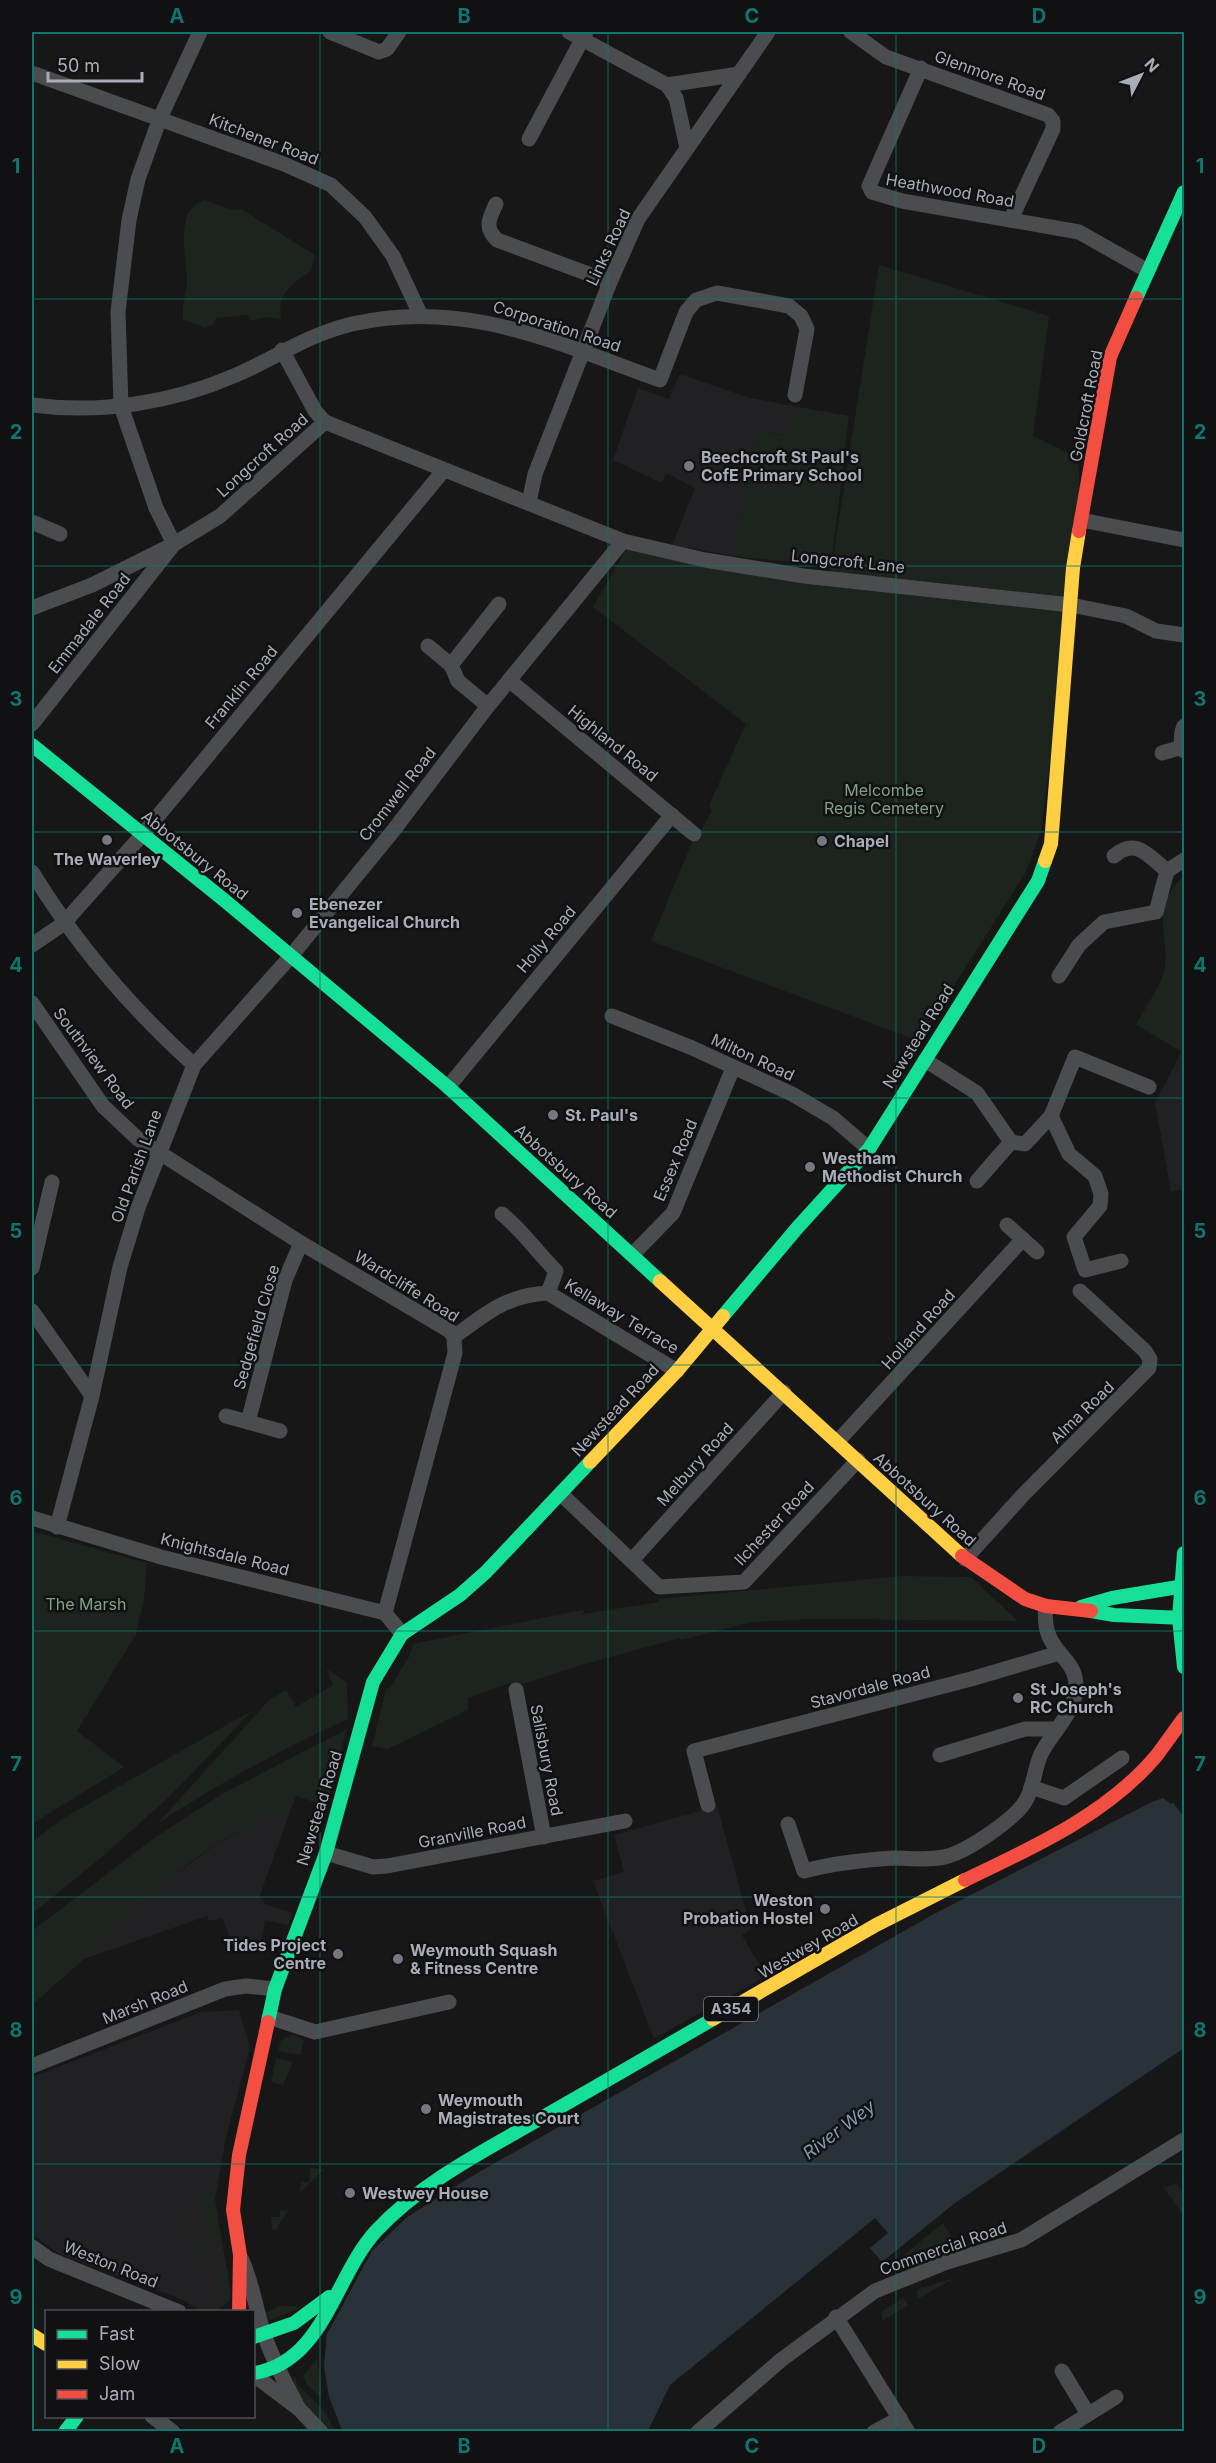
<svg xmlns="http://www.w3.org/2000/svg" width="1216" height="2463" viewBox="0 0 1216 2463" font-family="Inter,sans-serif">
<rect width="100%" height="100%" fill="#171717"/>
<g fill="#212123">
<polygon points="680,374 750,398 793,406 787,436 758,431 733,556 672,545 695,488 666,473 662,483 613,460 638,388 669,399"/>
<polygon points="1184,1063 1184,1189 1171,1192 1155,1102 1175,1065"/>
<polygon points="717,1806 751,1929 742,1935 766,1976 654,2039 593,1881 624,1872 614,1835"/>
<polygon points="289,1814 260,1895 265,1904 293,1913 288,1925 265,1920 259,1952 254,1943 235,1950 222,1918 209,1921 207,1916 81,1960 163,1884 216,1844 263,1818"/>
<polygon points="239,2010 250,2047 226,2137 215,2199 221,2249 228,2270 229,2301 215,2311 201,2311 181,2299 59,2254 32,2234 32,2077 201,2012"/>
<polygon points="1177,2183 1184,2195 1184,2216 1164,2188"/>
</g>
<g fill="#1d241e">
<path d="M205,200l24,9 14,1 72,45 -4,16c-20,13 -34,22 -30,48l-15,-2 -15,4 -3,-6 -32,3 -3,6 -8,4 -22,-9c-1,-14 3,-24 4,-38 0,-24 -14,-72 18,-81z"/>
<polygon points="879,265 1049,316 1033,436 1078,458 1081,520 1041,831 1026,872 919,1041 651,941 698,828 702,829 712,811 709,805 746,724 593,607 628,546 829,583"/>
<polygon points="793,406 849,416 831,566 733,556 758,431 786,436"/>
<path d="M1184,876v187l-9,2 6,-14 -45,-26c7,-14 28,-44 29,-58 3,-38 -15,-60 19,-91z"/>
<polygon points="32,1531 147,1563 144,1599 136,1634 77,1731 124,1767 32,1824"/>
<polygon points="902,1576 971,1577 1018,1621 816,1619 753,1622 681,1640 680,1638 574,1667 511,1688 510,1683 468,1698 468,1710 388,1749 372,1746 386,1689 390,1688 410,1655 413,1644 572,1612 584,1610 583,1614 659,1602 657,1599"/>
<path d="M326,1669l21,13 1,37c-67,30 -129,65 -190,104l111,-123 17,-10 10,17 37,-22z"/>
<polygon points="253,1710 169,1797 103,1856 32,1914 32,1842 62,1819"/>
<path d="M347,1729l-21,77 -30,-10 -7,18c-65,11 -115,61 -162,105 -31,29 -63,58 -95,86v-74l122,-93 68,-44z"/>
<polygon points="293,2034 304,2040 300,2055 278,2051 281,2040"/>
<polygon points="276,2058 293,2062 283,2085 271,2082"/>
<polygon points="310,2168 324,2169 300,2193 301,2182 309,2182"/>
<path d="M207,2191l7,4 17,99 -2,7c-14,14 -26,12 -42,2 16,6 33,4 41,-13l-10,-6c2,-5 4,-10 5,-14 2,-26 -33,-54 -16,-79z"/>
<polygon points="288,2210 276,2230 272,2229 271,2217 280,2217 280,2211"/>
<path d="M181,2213c10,14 29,37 22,54z"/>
<polygon points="943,2223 957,2246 917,2259 904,2255"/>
<polygon points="954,2278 918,2299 916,2292 919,2289"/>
<polygon points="903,2298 908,2305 883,2321 881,2312"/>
<polygon points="280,2306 296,2306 299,2309 270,2320 265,2313"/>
<polygon points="317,2359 322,2398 307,2385 303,2376"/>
<path d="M294,2375l4,10 27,27 10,19h-4c-13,-12 -43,-36 -37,-56z"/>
</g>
<polygon fill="#2a3239" points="1184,1792 1184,2048 955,2203 882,2262 870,2248 888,2233 875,2218 670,2385 648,2431 342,2430 329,2397 324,2366 327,2334 372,2251 406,2218 467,2179 934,1914 1152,1802 1163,1798 1171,1804"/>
<polygon fill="#171717" points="1184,1789 1184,1817 1171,1800"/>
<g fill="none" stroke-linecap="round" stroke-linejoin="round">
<g stroke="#4b4c50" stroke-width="15">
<polyline points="330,32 379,52 387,49 399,32"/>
<polyline points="569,32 667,85 676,98 687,148"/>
<polyline points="851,32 886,57 1048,115 1053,121 1053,129 1011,219"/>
<polyline points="921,68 869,186 872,192 902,201 1079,232 1148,271"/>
<polyline points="32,73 284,164 331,185 365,217 393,256 421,316"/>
<polyline points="667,85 739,74"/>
<polyline points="529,139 586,32"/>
<path d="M496,204c-7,15 -12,23 1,36l113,42"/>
<polyline points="282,350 315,411 325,422"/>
<path d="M32,405c69,9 140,-2 204,-30 41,-18 71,-40 116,-51 114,-26 204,19 308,56l26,-68 10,-12 21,-7 72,13 12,10 6,13 -12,66"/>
<polyline points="529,502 535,474 610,282 638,219 768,32"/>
<polyline points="1081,520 1184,540"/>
<polyline points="32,522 60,534"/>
<polyline points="32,608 92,585 174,544 220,516 325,422 623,541 705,560 804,576 1071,605 1126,616 1156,631 1184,635"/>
<polyline points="428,646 451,665"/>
<polyline points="509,680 694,834"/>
<polyline points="488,706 458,681 451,665 499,604"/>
<polyline points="32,724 174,544 156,508 121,406 118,312 129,220 138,179 160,118 200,32"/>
<path d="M1184,726c-3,6 -4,19 0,25"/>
<polyline points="1162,753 1182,747"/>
<path d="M1114,856c22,-19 35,0 53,15"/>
<polyline points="1167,871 1184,860"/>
<path d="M32,872c44,72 99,136 162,193"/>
<polyline points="32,945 63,924 143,834 444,470"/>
<polyline points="1059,976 1079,945 1104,922 1156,912 1167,871"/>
<polyline points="32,1003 103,1106 138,1139 301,1243 450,1331 454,1337 455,1353 385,1613"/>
<polyline points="612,1016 690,1047 792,1094 833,1118 869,1149"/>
<polyline points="925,1060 977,1093 1011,1142 1025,1144 1051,1116 1075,1057 1149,1087"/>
<polyline points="448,1087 672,815"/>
<polyline points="1051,1116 1069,1154 1095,1176 1101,1194 1100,1206 1074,1237 1085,1270 1121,1261"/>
<polyline points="977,1181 1011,1142"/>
<path d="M502,1214c21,17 35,38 54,57l-8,22"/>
<polyline points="1007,1225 1037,1252"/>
<polyline points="633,1254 673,1213 733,1068"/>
<polyline points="32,1268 52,1182"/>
<polyline points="32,1311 92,1396"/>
<path d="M454,1337c32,-24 53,-42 94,-44l129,78"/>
<polyline points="226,1416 248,1422"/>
<polyline points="280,1431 248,1422 285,1280 301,1243"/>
<polyline points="838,1441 1023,1239"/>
<polyline points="561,1494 659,1587 744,1582 858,1460"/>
<polyline points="32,1518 161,1557 385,1613 402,1634"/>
<polyline points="57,1527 92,1396 120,1267 138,1208 194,1065 291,956 393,831 488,706 623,541"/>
<polyline points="965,1559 1023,1495 1149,1368 1150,1359 1145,1351 1080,1291"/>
<polyline points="632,1560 784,1392"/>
<polyline points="516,1690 544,1837"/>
<polyline points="940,1755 1025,1729 1055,1729"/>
<polyline points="1031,1787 1064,1798 1122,1758"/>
<polyline points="708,1805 694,1751 971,1679 1059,1653"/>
<path d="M788,1824l16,47c30,-8 58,-11 89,-13 17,0 39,3 55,-2 21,-6 65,-36 77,-54 9,-14 9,-33 16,-48 10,-21 35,-42 35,-67 1,-33 -36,-33 -30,-81"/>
<polyline points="326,1853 373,1867 387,1866 625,1821"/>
<polyline points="269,2017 315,2032 449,2002"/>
<polyline points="32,2066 225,1989 246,1986 275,1989"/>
<polyline points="32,2247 49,2259 179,2312"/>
<path d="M242,2260c11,25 14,51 23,77 9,25 21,48 34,72"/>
<polyline points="836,2317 908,2432"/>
<polyline points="1062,2371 1088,2414"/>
<polyline points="254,2375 299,2409 321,2432"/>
<polyline points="152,2416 173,2432"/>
<polyline points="698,2432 781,2360 875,2291 947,2262 1021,2240 1184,2140"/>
<polyline points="874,2432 900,2418"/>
<polyline points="1060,2432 1116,2397"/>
</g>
<g stroke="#16e098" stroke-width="14">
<polyline points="1136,298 1184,192"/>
<polyline points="32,745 224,900 448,1087 660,1281"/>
<polyline points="723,1316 798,1227 869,1149 1038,881 1045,861"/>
<polyline points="1184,1553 1179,1618 1184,1667"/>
<polyline points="1081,1607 1112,1598 1184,1586"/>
<polyline points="1091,1611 1114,1615 1184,1618"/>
<polyline points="268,2022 275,1989 326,1853 373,1682 402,1634 460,1595 486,1572 590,1462"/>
<polyline points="254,2337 294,2323 329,2297"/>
<path d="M254,2373c70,-11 80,-96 122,-142 45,-48 104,-78 160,-110 59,-34 119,-68 177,-102"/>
<polyline points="65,2432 77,2416"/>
</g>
<g stroke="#ffcf43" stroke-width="14">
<polyline points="1045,861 1051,844 1073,568 1079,531"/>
<polyline points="660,1281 962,1556"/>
<polyline points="590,1462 677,1371 723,1316"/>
<polyline points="713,2019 876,1925 965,1880"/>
<polyline points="32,2335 46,2344"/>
</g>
<g stroke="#f24e42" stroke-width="14">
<polyline points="1079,531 1110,357 1136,298"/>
<polyline points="962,1556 1025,1599 1046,1606 1091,1611"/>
<path d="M965,1880c67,-32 143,-66 192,-125 9,-12 18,-25 27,-37"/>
<polyline points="239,2312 240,2255 233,2210 239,2155 268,2022"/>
</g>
</g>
<path fill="none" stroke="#0f766e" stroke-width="1.5" stroke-opacity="0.55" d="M320,32v2400M608,32v2400M896,32v2400M32,299h1152M32,566h1152M32,832h1152M32,1098h1152M32,1365h1152M32,1631h1152M32,1897h1152M32,2164h1152"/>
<g fill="#757880" stroke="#111113" stroke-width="2">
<circle cx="689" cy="466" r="6"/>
<circle cx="107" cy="840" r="6"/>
<circle cx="822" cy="841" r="6"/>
<circle cx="297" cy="913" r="6"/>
<circle cx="553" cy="1115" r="6"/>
<circle cx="810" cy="1167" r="6"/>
<circle cx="1018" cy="1698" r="6"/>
<circle cx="825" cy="1909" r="6"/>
<circle cx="338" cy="1954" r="6"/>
<circle cx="398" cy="1959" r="6"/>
<circle cx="426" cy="2109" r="6"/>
<circle cx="350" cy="2193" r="6"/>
</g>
<g text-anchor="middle" stroke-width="5" stroke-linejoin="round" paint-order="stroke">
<rect fill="#111113" stroke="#7b7e86" stroke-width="1.5" x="704" y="1997" width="54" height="24" rx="4.5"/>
<g font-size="15" font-weight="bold" fill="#a8adb8">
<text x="731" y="2014">A354</text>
</g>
<g font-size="16" fill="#a8adb8" stroke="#111113">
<text transform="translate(990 75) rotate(20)" y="6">Glenmore Road</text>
<text transform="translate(264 139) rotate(21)" y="6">Kitchener Road</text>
<text transform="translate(950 190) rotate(10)" y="6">Heathwood Road</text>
<text transform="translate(608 247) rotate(-65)" y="6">Links Road</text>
<text transform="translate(557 326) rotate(18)" y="6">Corporation Road</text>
<text transform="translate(1086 406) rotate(-79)" y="6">Goldcroft Road</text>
<text transform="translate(262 455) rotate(-42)" y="6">Longcroft Road</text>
<text transform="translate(848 561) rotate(6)" y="6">Longcroft Lane</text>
<text transform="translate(89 623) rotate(-52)" y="6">Emmadale Road</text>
<text transform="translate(241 687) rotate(-50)" y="6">Franklin Road</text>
<text transform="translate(613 743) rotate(39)" y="6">Highland Road</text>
<text transform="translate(397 794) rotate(-52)" y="6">Cromwell Road</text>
<text transform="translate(195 855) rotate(39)" y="6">Abbotsbury Road</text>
<text transform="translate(546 939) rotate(-50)" y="6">Holly Road</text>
<text transform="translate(918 1036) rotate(-58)" y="6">Newstead Road</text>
<text transform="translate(753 1057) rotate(25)" y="6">Milton Road</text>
<text transform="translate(94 1058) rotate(53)" y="6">Southview Road</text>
<text transform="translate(675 1160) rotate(-67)" y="6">Essex Road</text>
<text transform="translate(136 1166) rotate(-70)" y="6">Old Parish Lane</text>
<text transform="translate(566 1171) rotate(42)" y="6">Abbotsbury Road</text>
<text transform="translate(407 1286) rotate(32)" y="6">Wardcliffe Road</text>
<text transform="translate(622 1316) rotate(31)" y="6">Kellaway Terrace</text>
<text transform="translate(256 1327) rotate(-74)" y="6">Sedgefield Close</text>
<text transform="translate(918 1329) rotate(-48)" y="6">Holland Road</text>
<text transform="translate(615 1410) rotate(-47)" y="6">Newstead Road</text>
<text transform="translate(1082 1412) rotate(-44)" y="6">Alma Road</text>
<text transform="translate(695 1464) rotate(-48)" y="6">Melbury Road</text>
<text transform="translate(925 1499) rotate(42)" y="6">Abbotsbury Road</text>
<text transform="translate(774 1523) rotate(-47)" y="6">Ilchester Road</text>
<text transform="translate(225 1554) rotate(14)" y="6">Knightsdale Road</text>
<text transform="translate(870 1687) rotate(-15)" y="6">Stavordale Road</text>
<text transform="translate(547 1760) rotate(79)" y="6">Salisbury Road</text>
<text transform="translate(319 1808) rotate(-73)" y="6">Newstead Road</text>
<text transform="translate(472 1832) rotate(-11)" y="6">Granville Road</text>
<text transform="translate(808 1946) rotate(-30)" y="6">Westwey Road</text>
<text transform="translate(145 2002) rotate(-22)" y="6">Marsh Road</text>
<text transform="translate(943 2248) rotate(-19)" y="6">Commercial Road</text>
<text transform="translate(111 2264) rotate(22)" y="6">Weston Road</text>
</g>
<g font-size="16" font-weight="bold" fill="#a8adb8" stroke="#111113" text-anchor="start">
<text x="701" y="463">Beechcroft St Paul's<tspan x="701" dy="18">CofE Primary School</tspan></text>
<text x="834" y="847">Chapel</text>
<text x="107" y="865" text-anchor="middle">The Waverley</text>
<text x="309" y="910">Ebenezer<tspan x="309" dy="18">Evangelical Church</tspan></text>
<text x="565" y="1121">St. Paul's</text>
<text x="822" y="1164">Westham<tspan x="822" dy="18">Methodist Church</tspan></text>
<text x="1030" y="1695">St Joseph's<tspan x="1030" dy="18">RC Church</tspan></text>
<text x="813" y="1906" text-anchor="end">Weston<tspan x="813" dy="18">Probation Hostel</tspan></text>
<text x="326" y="1951" text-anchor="end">Tides Project<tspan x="326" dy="18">Centre</tspan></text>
<text x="410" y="1956">Weymouth Squash<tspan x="410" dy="18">&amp; Fitness Centre</tspan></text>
<text x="438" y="2106">Weymouth<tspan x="438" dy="18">Magistrates Court</tspan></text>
<text x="362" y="2199">Westwey House</text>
</g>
<g font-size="16" fill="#7fa381" stroke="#111113">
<text x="884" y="796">Melcombe<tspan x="884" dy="18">Regis Cemetery</tspan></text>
<text x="86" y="1610">The Marsh</text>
</g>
<g font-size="18" font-style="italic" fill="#7f9bb3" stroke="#111113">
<text transform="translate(839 2130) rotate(-37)" y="6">River Wey</text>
</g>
</g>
<rect width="1216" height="2463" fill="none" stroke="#111113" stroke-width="66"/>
<rect x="45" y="2310" width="210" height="108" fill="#111113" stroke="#4d4f55" stroke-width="1.5"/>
<rect x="57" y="2330" width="30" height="9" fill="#16e098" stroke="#4d4f55" stroke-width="1.5"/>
<text x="99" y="2340" font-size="18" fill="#a8adb8">Fast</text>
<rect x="57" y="2360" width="30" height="9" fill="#ffcf43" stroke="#4d4f55" stroke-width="1.5"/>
<text x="99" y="2370" font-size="18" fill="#a8adb8">Slow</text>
<rect x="57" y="2390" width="30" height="9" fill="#f24e42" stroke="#4d4f55" stroke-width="1.5"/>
<text x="99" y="2400" font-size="18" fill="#a8adb8">Jam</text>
<g transform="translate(1141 75) rotate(48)" stroke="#111113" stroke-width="4.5" paint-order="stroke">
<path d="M0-4.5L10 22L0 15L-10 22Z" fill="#a8adb8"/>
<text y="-9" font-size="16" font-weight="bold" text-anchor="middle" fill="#a8adb8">N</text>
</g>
<path d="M48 72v9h94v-9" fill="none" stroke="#a8adb8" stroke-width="3"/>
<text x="57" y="72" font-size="18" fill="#a8adb8" stroke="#111113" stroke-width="4.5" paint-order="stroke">50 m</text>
<rect x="33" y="33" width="1150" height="2397" fill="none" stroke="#0f766e" stroke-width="2"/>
<g font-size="20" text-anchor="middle" font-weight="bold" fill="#0f766e">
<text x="177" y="23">A</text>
<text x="464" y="23">B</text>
<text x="752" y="23">C</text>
<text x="1039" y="23">D</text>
<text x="16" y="173">1</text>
<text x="1200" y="173">1</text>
<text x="16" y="439">2</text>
<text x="1200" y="439">2</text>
<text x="16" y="706">3</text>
<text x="1200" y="706">3</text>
<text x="16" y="972">4</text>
<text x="1200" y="972">4</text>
<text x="16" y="1238">5</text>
<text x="1200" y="1238">5</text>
<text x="16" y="1505">6</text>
<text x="1200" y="1505">6</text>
<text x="16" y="1771">7</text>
<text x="1200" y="1771">7</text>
<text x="16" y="2037">8</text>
<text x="1200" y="2037">8</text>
<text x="16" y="2304">9</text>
<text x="1200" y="2304">9</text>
<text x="177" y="2453">A</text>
<text x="464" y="2453">B</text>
<text x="752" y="2453">C</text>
<text x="1039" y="2453">D</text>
</g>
</svg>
